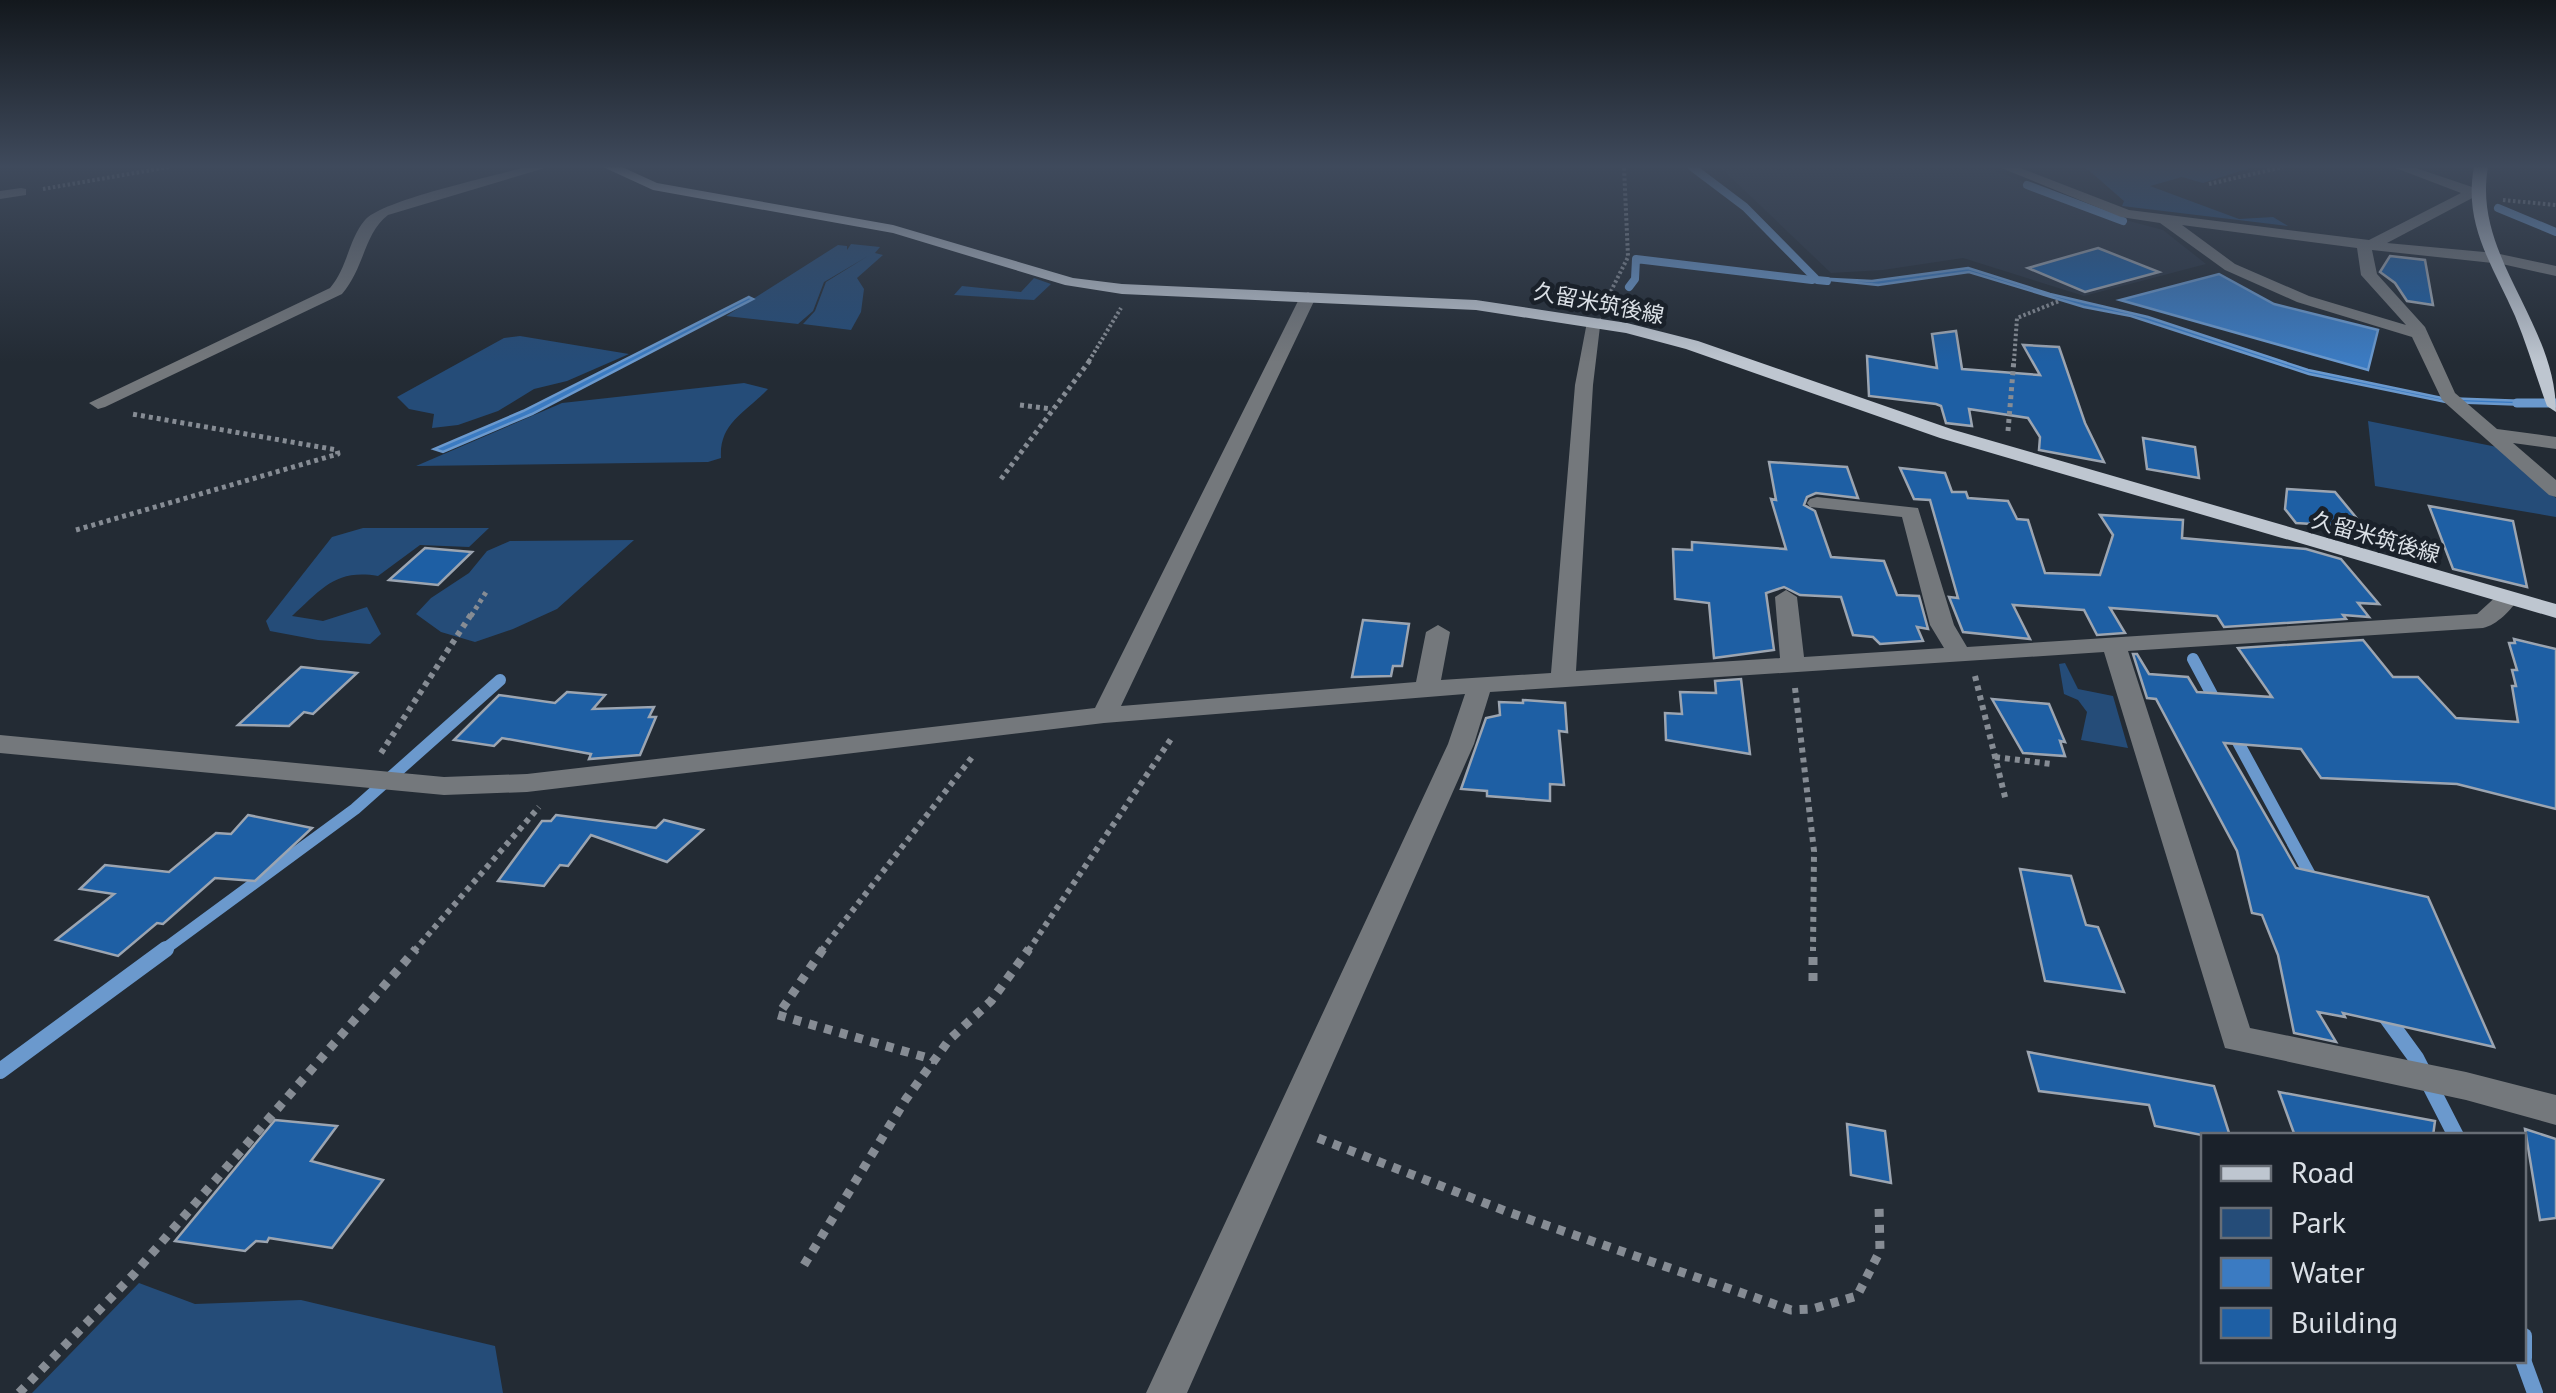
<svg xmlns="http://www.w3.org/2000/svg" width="2556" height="1393" viewBox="0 0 2556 1393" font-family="'PT Sans','Noto Sans JP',sans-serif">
<rect width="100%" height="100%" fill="#232b34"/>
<polygon fill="#2a3442" points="1720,167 1986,167 2103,214 2163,230 2206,264 2084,296 1963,258 1883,270 1831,273"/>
<g fill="#254c78">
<polygon points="2085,167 2253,167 2203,183 2182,177 2150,186 2239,219 2273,217 2288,226 2122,206 2124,201"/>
<polygon points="851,244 880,247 875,253 883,255 857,278 864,289 861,312 851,330 803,324 815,311 826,282 868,256 824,282 813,311 798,324 726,316 838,245 847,246 847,250"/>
<polygon points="1034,278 1051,284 1034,300 954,295 962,286 1021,292"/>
<polygon points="520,336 629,354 567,381 534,389 498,411 458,425 432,428 434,414 409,409 397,397 504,338"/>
<path d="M744,383l24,6c-23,24 -49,34 -47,69l-13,4 -292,4 146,-63z"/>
<polygon points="2368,421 2497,447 2556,498 2556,517 2375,486"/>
<path d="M363,528h126l-20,19 -49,-2 -42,31c-43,-7 -56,13 -86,40l31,5 44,-14 14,27 -11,10 -52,-4 -48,-9 -4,-10 66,-84z"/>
<polygon points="634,540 557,609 513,629 475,642 441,632 416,614 431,598 469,573 487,551 510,541"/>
<polygon points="2065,663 2078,689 2113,696 2128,748 2081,740 2087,712 2078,700 2064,694 2059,664"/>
<polygon points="139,1283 195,1304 301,1300 495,1346 503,1393 32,1393"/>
</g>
<g fill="#3b7bc2" stroke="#6b99cd" stroke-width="2.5">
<polygon points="1968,268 2050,294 2148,317 2308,370 2442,398 2526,401 2531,405 2446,402 2309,374 2131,316 2084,307 1969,272 1878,285 1811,278 1872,281"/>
<polygon points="2219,274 2274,304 2378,330 2368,370 2120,300"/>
<polygon points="749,297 753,299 532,414 443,452 434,449 523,411"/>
</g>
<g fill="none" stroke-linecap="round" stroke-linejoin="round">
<g stroke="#6b99cd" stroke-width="8">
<polyline points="1692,167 1745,207 1817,280 1827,281"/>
<polyline points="2027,185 2123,221"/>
<polyline points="2498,208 2556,232"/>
<polyline points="1629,287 1635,279 1636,259 1812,280"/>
</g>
<polyline stroke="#6b99cd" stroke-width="9" points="2517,403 2556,403"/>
<g stroke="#6b99cd" stroke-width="12">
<polyline points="2193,659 2217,704"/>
<polyline points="2233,733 2315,884"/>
<polyline points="162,951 355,809 500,680"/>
</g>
<g stroke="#6b99cd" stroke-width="16">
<polyline points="2384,1014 2416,1058 2456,1136"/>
<polyline points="0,1071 166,949"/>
<polyline points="2524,1336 2524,1358"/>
<polyline points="2523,1360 2535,1393"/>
</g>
</g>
<g fill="#1e5fa4" stroke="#9ca5b1" stroke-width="2.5">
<polygon points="2098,248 2159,272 2085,292 2028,268"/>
<polygon points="2390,256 2425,260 2433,305 2407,301 2395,283 2380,272"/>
<polygon points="1956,331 1962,369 2040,375 2023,345 2059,347 2085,423 2104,462 2039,450 2040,437 2028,418 1969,409 1972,426 1946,423 1941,406 1936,404 1869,396 1867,356 1937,368 1932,334"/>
<polygon points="2143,438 2195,447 2199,478 2147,469"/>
<polygon points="1769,462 1847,467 1858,498 1816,493 1807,497 1804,505 1815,511 1831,557 1884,561 1897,595 1919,596 1928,629 1917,627 1923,641 1880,644 1873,637 1853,635 1841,597 1800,595 1784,587 1766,593 1774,650 1714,658 1709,603 1675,599 1673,549 1692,550 1692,542 1786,549 1771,499 1776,500"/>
<polygon points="1900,468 1945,473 1952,492 1966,492 1968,498 2008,501 2017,519 2028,520 2045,573 2100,575 2113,535 2100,515 2183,520 2182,538 2306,549 2341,559 2379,604 2358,603 2369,617 2343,615 2346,619 2224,627 2217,616 2110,608 2125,633 2097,635 2084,610 2013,605 2030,639 1963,632 1949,597 1958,598 1930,500 1914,499"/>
<polygon points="2287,489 2335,492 2364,527 2296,523 2285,509"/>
<polygon points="2429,506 2513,521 2527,587 2453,569"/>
<polygon points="425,548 472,552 438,585 389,580"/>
<polygon points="1363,620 1409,624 1402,666 1393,666 1391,676 1352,677"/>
<polygon points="2514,639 2556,649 2556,809 2457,784 2321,778 2301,749 2224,743 2296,868 2428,897 2494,1047 2343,1013 2345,1017 2318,1012 2336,1042 2294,1033 2278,955 2262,915 2252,913 2237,851 2156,699 2147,698 2133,654 2137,654 2149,674 2188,677 2197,692 2272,697 2238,648 2363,640 2393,677 2418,677 2456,718 2518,722 2512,686 2516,686 2512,670 2517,670 2509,643 2515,643"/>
<polygon points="301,667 357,673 313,714 304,712 289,726 238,725"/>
<polygon points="1741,679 1750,754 1666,740 1665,713 1682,714 1680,692 1716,693 1715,681"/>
<polygon points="567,692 605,695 593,709 654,707 649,717 656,717 640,755 589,759 591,754 502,738 494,746 454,740 499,695 555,703"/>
<polygon points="1992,699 2049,704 2065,742 2060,741 2065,756 2023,753"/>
<polygon points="1523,700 1565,703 1567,732 1559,731 1564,785 1550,784 1550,801 1487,796 1487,791 1461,789 1486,718 1500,715 1499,702 1523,703"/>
<polygon points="248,815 312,828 255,881 215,878 163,924 157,923 118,956 56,940 114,894 80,889 105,865 169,872 216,833 231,834"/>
<polygon points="556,815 656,828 664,820 703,830 667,862 591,835 568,866 560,865 544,886 498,881 542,821 551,821"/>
<polygon points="2020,869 2071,876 2086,925 2098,927 2124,992 2045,981"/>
<polygon points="2028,1052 2214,1086 2230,1136 2207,1136 2155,1126 2149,1105 2039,1091"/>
<polygon points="2279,1092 2435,1121 2433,1136 2295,1136"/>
<polygon points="275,1120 337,1126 311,1161 383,1180 332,1248 269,1238 267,1242 256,1241 245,1251 175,1241"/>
<polygon points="1847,1124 1885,1131 1891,1183 1851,1175"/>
<polygon points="2525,1129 2556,1139 2556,1218 2540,1220"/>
</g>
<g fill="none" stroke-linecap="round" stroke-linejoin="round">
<g stroke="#868c94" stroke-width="4" stroke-dasharray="2.5 2.5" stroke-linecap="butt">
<polyline points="2209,184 2283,167"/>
<polyline points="43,189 169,167"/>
<polyline points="2503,200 2556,205"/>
<polyline points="1604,305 1628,257 1624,167"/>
<polyline points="1089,361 1121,308"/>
<polyline points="2014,361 2017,318 2059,301"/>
</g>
<g stroke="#868c94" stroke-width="5" stroke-dasharray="4 4" stroke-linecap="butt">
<polyline points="1020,405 1052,409"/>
<polyline points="2008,431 2014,359"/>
<polyline points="1001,479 1091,359"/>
<polyline points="76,530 338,454 337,450 132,414"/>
<polyline points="471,616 488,589"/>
</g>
<g stroke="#868c94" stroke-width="6" stroke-dasharray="5 5" stroke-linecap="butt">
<polyline points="1975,676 2006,801"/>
<polyline points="1795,688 1814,851 1813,951"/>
<polyline points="381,753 472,613"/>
<polyline points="1995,757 2051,764"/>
<polyline points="414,951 539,807"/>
<polyline points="821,951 973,756"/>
<polyline points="1028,951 1173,736"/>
</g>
<g stroke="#868c94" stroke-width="9" stroke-dasharray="8 8" stroke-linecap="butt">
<polyline points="823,949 778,1015 935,1060"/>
<polyline points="1813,981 1813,949"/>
<polyline points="1318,1138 1508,1212 1791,1310 1812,1309 1857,1296 1880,1251 1879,1204"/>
<polyline points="804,1265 906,1099 949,1040 991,1001 1029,949"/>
<polyline points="19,1393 134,1274 416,949"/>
</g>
<g fill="#74787c" fill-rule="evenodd">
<path d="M526,167h22l-160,48c-24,18 -23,52 -46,79l-237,113 -7,2 -9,-6 241,-115c18,-21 18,-48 35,-68 17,-20 129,-44 161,-53z"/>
<path d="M1999,167h19l111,43 240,30 92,-47 -68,-26h20l65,22v6l-91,48 108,10 61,13v10l-54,-12 -130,-14 5,24 48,53 30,66 42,36 59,8v12l-43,-6 43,37v17l-7,-2 -107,-95 -30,-63 -115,-35 -72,-32 -65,-47 -39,-6zM2182,225l175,23 4,27 45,50 -97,-29 -74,-32z"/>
<polygon points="21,188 26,189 26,195 0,199 0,191"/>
<path d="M1308,292l8,5 -195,409 295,-24 10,-50 12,-7 12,7 -9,48 110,-7 24,-288 12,-63 14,-4 -8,67 -17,286 204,-13 -5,-61 11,-7 11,7 7,60 140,-9 -14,-23 -28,-108 -92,-10 -3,-4 3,-4 7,-2 101,11 36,117 13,22 510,-33 23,-21h16l3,5c-8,12 -22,27 -36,30l-355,23 122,377 216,44 90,23v30l-90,-25 -241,-52 -121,-396 -614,40 -16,52 -287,649h-41l302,-649 17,-50 -361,29 -577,69 -83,3 -444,-42v-18l444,42 83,-3 568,-66 205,-411z"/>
</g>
<g fill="#bec6d0" fill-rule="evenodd">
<polygon points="603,167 622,167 657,183 893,225 1073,278 1122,284 1476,300 1627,323 1698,341 1954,430 2556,604 2556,618 1940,438 1686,349 1626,333 1476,310 1122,294 1065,285 893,233 653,190"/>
<path d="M2474,167h14c-16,89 68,155 68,245l-9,-6c-11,-30 -20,-61 -32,-90 -22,-50 -52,-91 -41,-149z"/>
</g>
</g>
<linearGradient id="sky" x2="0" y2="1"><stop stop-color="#13181d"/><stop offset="0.46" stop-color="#3f4a5c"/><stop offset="1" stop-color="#3f4a5c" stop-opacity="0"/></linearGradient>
<rect width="2556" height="362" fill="url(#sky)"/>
<g text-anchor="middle" stroke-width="9" stroke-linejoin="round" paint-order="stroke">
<g font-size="22" fill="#dbe0e6" stroke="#1a212a">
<text transform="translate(1599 303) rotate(11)" y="8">久留米筑後線</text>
<text transform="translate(2376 537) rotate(16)" y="8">久留米筑後線</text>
</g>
</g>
<rect x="2201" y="1133" width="325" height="230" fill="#1a212a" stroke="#676d75" stroke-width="2.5"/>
<rect x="2221" y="1166" width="50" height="15" fill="#bec6d0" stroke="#676d75" stroke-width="2.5"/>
<text x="2291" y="1183" font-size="30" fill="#dbe0e6">Road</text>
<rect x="2221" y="1208" width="50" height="30" fill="#254c78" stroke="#676d75" stroke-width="2.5"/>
<text x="2291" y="1233" font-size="30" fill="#dbe0e6">Park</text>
<rect x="2221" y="1258" width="50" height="30" fill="#3b7bc2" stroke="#676d75" stroke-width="2.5"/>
<text x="2291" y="1283" font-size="30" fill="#dbe0e6">Water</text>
<rect x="2221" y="1308" width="50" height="30" fill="#1e5fa4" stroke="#676d75" stroke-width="2.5"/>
<text x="2291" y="1333" font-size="30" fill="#dbe0e6">Building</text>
</svg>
